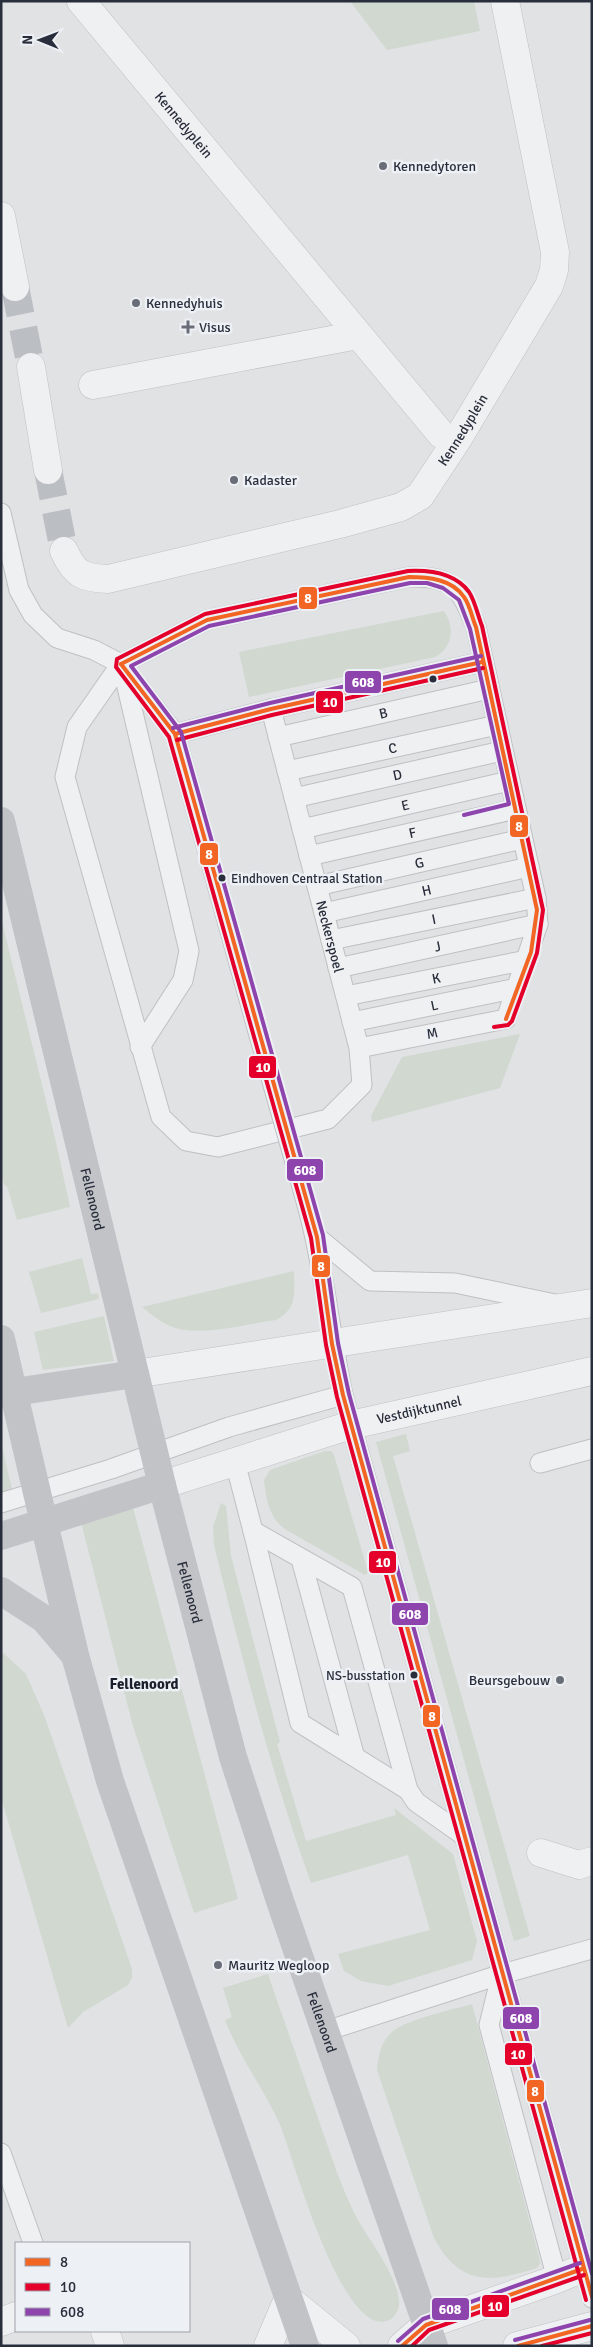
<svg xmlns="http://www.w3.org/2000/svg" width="593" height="2347" viewBox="0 0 593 2347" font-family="Signika,sans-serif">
<rect width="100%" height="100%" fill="#e0e2e4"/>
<g fill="#d0d8d0">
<polygon points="350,1 474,1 480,31 387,50"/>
<path d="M444,611c11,16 9,36 -9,46l-186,40 -10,-45z"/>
<polygon points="1,918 55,1138 70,1207 17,1220 7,1186 5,1186 1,1174"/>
<polygon points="520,1034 500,1088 372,1122 371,1116 402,1057"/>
<polygon points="82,1258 91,1294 98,1293 99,1299 41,1313 29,1272"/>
<path d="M294,1271c0,22 4,37 -18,49 -31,4 -67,15 -97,9 -15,-4 -26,-13 -37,-22z"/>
<polygon points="104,1316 114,1361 43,1370 34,1332"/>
<polygon points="406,1434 410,1451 393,1456 530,1936 514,1941 376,1442"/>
<polygon points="1,1442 13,1494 1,1498"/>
<path d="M325,1451h6l3,4 34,117 -3,3 -80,-46c-16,-11 -19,-31 -21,-49l6,-10z"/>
<path d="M221,1503l5,3 5,50 49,186 -3,2 29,97 90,-26 -2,-7 59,46 24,87 -5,19 -84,26 -27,-5 -17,-10 -6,-17 92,-24 -22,-75 -97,28c-40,-111 -69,-224 -97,-338l-1,-18z"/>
<polygon points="132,1504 238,1899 194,1913 133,1726 81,1522"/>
<polygon points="1,1651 26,1674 44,1715 132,1969 132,1978 128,1985 83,2012 68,2028 1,1797"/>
<path d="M268,1974c17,50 35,100 52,150 12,33 22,67 39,98 12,20 40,57 40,81 0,6 -3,12 -8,16 -47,28 -99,-165 -110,-192 -16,-37 -41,-68 -56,-107l7,-3 -9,-29z"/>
<path d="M472,2004l67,253 1,6 -3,5c-47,15 -77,18 -103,-30l-57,-168c1,-13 4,-29 15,-38 15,-13 60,-22 80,-28z"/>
</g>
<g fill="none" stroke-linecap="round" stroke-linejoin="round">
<g stroke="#bbbec2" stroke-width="28" stroke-dasharray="28 14" stroke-linecap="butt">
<polyline points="15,287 31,367"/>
<polyline points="48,470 64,551"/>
</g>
<defs>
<g id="service">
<polyline points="1,513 19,590 33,615 57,638 94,650 121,664 175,734 269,1071"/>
<polyline points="123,670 189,951 183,980 140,1047"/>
<path id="s1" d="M271,709l88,339 3,37 -34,34 -110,28 -32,-6 -25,-24 -96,-340 12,-50 44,-63 86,-44 202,-43c45,-1 52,12 67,50l60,271 2,26 -32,95 -147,29"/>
<polyline points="175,734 271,709 482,662"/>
<path id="s2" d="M278,737l211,-48"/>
<path id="s3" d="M287,771l210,-46"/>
<path id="s4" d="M294,798l208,-47"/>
<path id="s5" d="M302,829l207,-48"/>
<path id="s6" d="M309,856l207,-47"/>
<path id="s7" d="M317,886l205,-47"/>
<path id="s8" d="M324,913l205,-46"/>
<path id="s9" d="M331,940l205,-42"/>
<path id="s10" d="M338,968l200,-44"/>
<path id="s11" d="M346,996l181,-36"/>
<path id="s12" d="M352,1022l165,-34"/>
<path d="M304,1194c19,65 25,134 39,201l249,903"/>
<polyline points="317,1237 370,1281 455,1283 555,1304"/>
<polyline points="235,1462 253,1531 352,1587 408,1790 416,1802 463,1835"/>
<polyline points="540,1463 592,1449"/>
<polyline points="1,1503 111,1469 229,1427 343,1395"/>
<polyline points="253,1531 300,1723 408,1790"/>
<polyline points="301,1559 354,1754"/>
<polyline points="501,1976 489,2025 557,2279"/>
<polyline points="326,2031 502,1974 592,1949"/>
<polyline points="1,2153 33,2243"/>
</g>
<g id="pedestrian">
<path id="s13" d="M81,1l360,433"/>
<polyline points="93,385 358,335"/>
<polyline points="541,1853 579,1865 592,1861"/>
</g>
<g id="minor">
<polyline points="1,216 15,287"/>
<polyline points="31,367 48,470"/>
<path id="s14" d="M64,551c11,24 19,27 44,28l232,-55 61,-17 19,-11 37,-56 92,-154 5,-16 1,-18 -50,-251"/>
<polyline points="1,2322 16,2316"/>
<polyline points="105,2331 110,2346"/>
<polyline points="268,2346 288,2299"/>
<polyline points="402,2346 426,2325 557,2279 592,2264"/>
</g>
<g id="tertiary">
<polyline points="135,1374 592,1303"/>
<path id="s15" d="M162,1485l189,-60 241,-54"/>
<polyline points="288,2299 346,2346"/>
<polyline points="517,2346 592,2326"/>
</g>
</defs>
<use href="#service" stroke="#bec0c2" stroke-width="21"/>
<use href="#pedestrian" stroke="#bec0c2" stroke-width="29"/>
<use href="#minor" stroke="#bec0c2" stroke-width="29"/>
<use href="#tertiary" stroke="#bec0c2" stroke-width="29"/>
<use href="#service" stroke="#eff0f1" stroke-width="19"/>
<use href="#pedestrian" stroke="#eff0f1" stroke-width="28"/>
<use href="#minor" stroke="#eff0f1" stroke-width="28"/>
<use href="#tertiary" stroke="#eff0f1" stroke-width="28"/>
<g stroke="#c1c3c7" stroke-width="28">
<path id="s16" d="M1,821l161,664 71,272 47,144 154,445"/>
<polyline points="1,1339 75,1655 110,1781 305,2346"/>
<polyline points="1,1394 135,1374"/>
<polyline points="1,1536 162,1485"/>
<polyline points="1,1591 44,1619 72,1652"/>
</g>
<defs>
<polyline id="service-bridge" points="269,1071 304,1194"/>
</defs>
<use href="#service-bridge" stroke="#bec0c2" stroke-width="21" stroke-linecap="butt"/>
<use href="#service-bridge" stroke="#eff0f1" stroke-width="19"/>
<defs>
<g id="bus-1">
<polyline points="121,664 175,734 317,1237 332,1344 343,1395 592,2297"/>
<path d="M121,664l86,-44 202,-43c19,0 43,2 55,20 6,8 8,21 12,30l61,283 -6,42 -25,67"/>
<polyline points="175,734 271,709 482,662"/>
<polyline points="402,2346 426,2325 582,2269"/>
<polyline points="518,2346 592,2326"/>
</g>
<g id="bus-2">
<polyline points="177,740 272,715 483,668"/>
<path d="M494,1027l14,-2 4,-4 25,-68 6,-43 -61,-284c-4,-10 -7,-25 -13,-34 -14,-19 -40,-22 -61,-21l-203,43 -88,45 -1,8 53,70 142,501 15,107 11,52 249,903"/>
<polyline points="412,2346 429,2330 584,2275"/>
<polyline points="542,2346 592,2333"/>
</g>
<g id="bus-3">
<polyline points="173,728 270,703 481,656"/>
<polyline points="464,815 509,804 470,629 459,600 443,588 427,583 410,583 209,626 131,666 181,732 323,1235 338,1343 349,1394 592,2274"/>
<polyline points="515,2340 590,2320"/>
<polyline points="398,2341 423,2319 580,2263"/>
</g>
</defs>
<use href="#bus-1" stroke="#edf0f4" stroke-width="8"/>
<use href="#bus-2" stroke="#edf0f4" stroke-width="8"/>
<use href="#bus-3" stroke="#edf0f4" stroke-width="8"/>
<use href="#bus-1" stroke="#f26522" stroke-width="4"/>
<use href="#bus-2" stroke="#e4002b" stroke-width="4"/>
<use href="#bus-3" stroke="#8e44ad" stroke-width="4"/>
</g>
<g fill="#696d77" stroke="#edf0f4" stroke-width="2">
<circle cx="383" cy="166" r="5"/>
<circle cx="136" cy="303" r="5"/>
<path d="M185.5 319.5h5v5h5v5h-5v5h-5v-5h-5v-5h5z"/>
<circle cx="234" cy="480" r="5"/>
<circle cx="560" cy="1680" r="5"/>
<circle cx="218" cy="1965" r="5"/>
</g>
<g fill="#292e3c" stroke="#edf0f4" stroke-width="2">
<circle cx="433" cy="679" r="4.5"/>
<circle cx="222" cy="878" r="4.5"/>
<circle cx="414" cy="1675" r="4.5"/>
</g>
<g text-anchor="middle" stroke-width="5" stroke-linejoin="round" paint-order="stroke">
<g font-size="13" fill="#292e3c" stroke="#edf0f4" text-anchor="start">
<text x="231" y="883">Eindhoven Centraal Station</text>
<text x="405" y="1680" text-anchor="end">NS-busstation</text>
</g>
<g font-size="14" fill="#292e3c" stroke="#edf0f4">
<text dy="5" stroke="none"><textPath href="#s13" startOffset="161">Kennedyplein</textPath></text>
<text dy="5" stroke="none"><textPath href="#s14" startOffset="459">Kennedyplein</textPath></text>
<text dy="5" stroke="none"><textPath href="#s2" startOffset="108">B</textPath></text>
<text dy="5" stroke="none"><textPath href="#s3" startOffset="108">C</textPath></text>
<text dy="5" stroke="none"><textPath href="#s4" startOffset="106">D</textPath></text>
<text dy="5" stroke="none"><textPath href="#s5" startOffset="106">E</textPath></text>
<text dy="5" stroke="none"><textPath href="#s6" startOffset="106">F</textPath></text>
<text dy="5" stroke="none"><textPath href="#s7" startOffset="105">G</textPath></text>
<text dy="5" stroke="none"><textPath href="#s8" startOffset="105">H</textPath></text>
<text dy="5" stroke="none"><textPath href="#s9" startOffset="105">I</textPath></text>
<text dy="5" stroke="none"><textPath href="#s1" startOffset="235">Neckerspoel</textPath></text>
<text dy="5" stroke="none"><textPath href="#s10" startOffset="102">J</textPath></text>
<text dy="5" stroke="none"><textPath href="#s11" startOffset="92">K</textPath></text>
<text dy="5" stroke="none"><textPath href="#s12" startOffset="84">L</textPath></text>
<text transform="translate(432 1033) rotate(-11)" y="5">M</text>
<text dy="5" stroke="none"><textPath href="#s16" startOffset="389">Fellenoord</textPath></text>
<text dy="5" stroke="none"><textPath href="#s15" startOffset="268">Vestdijktunnel</textPath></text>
<text dy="5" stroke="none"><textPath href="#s16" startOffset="794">Fellenoord</textPath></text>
<text dy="5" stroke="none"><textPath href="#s16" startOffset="1244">Fellenoord</textPath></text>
</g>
<g font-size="14" fill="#292e3c" stroke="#edf0f4" text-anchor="start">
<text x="393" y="171">Kennedytoren</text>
<text x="146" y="308">Kennedyhuis</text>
<text x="199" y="332">Visus</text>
<text x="244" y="485">Kadaster</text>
<text x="550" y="1685" text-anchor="end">Beursgebouw</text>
<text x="228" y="1970">Mauritz Wegloop</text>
</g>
<g font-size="15" font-weight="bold" fill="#1b1f2c" stroke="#edf0f4">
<text x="144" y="1689">Fellenoord</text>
</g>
</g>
<g stroke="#edf0f4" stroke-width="2">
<rect x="298" y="586" width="20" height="24" rx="5" fill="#f26522"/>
<rect x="344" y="670" width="38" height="24" rx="5" fill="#8e44ad"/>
<rect x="315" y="690" width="29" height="24" rx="5" fill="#e4002b"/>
<rect x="509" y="814" width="20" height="24" rx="5" fill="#f26522"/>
<rect x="199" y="842" width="20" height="24" rx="5" fill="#f26522"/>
<rect x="248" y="1055" width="29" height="24" rx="5" fill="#e4002b"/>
<rect x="286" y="1158" width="38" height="24" rx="5" fill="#8e44ad"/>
<rect x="311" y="1254" width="20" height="24" rx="5" fill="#f26522"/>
<rect x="368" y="1550" width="29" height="24" rx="5" fill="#e4002b"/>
<rect x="391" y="1602" width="38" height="24" rx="5" fill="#8e44ad"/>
<rect x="422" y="1704" width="19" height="24" rx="5" fill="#f26522"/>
<rect x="502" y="2006" width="38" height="24" rx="5" fill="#8e44ad"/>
<rect x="504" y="2042" width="29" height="24" rx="5" fill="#e4002b"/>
<rect x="526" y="2079" width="19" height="24" rx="5" fill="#f26522"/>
<rect x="481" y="2294" width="29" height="24" rx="5" fill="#e4002b"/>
<rect x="431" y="2297" width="39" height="24" rx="5" fill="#8e44ad"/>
</g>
<g font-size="14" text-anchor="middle" font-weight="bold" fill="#fff">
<text x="308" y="603">8</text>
<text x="363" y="687">608</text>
<text x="330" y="707">10</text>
<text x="519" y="831">8</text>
<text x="209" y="859">8</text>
<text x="263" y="1072">10</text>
<text x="305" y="1175">608</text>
<text x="321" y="1271">8</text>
<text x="383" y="1567">10</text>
<text x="410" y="1619">608</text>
<text x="432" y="1721">8</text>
<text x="521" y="2023">608</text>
<text x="518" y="2059">10</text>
<text x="535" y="2096">8</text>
<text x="495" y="2311">10</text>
<text x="450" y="2314">608</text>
</g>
<rect width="593" height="2347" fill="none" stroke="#292e3c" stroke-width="5"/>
<rect x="15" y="2242" width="175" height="90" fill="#edf0f4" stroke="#9fa2aa"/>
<rect x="25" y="2258" width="25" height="8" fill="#f26522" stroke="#9fa2aa"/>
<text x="60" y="2267" font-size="15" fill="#292e3c">8</text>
<rect x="25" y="2283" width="25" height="8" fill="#e4002b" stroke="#9fa2aa"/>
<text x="60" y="2292" font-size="15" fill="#292e3c">10</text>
<rect x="25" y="2308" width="25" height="8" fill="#8e44ad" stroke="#9fa2aa"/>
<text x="60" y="2317" font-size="15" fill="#292e3c">608</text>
<g transform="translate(40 40) rotate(271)" stroke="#edf0f4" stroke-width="4" paint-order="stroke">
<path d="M0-4L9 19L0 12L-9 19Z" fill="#292e3c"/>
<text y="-8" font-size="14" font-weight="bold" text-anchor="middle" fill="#292e3c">N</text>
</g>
</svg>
